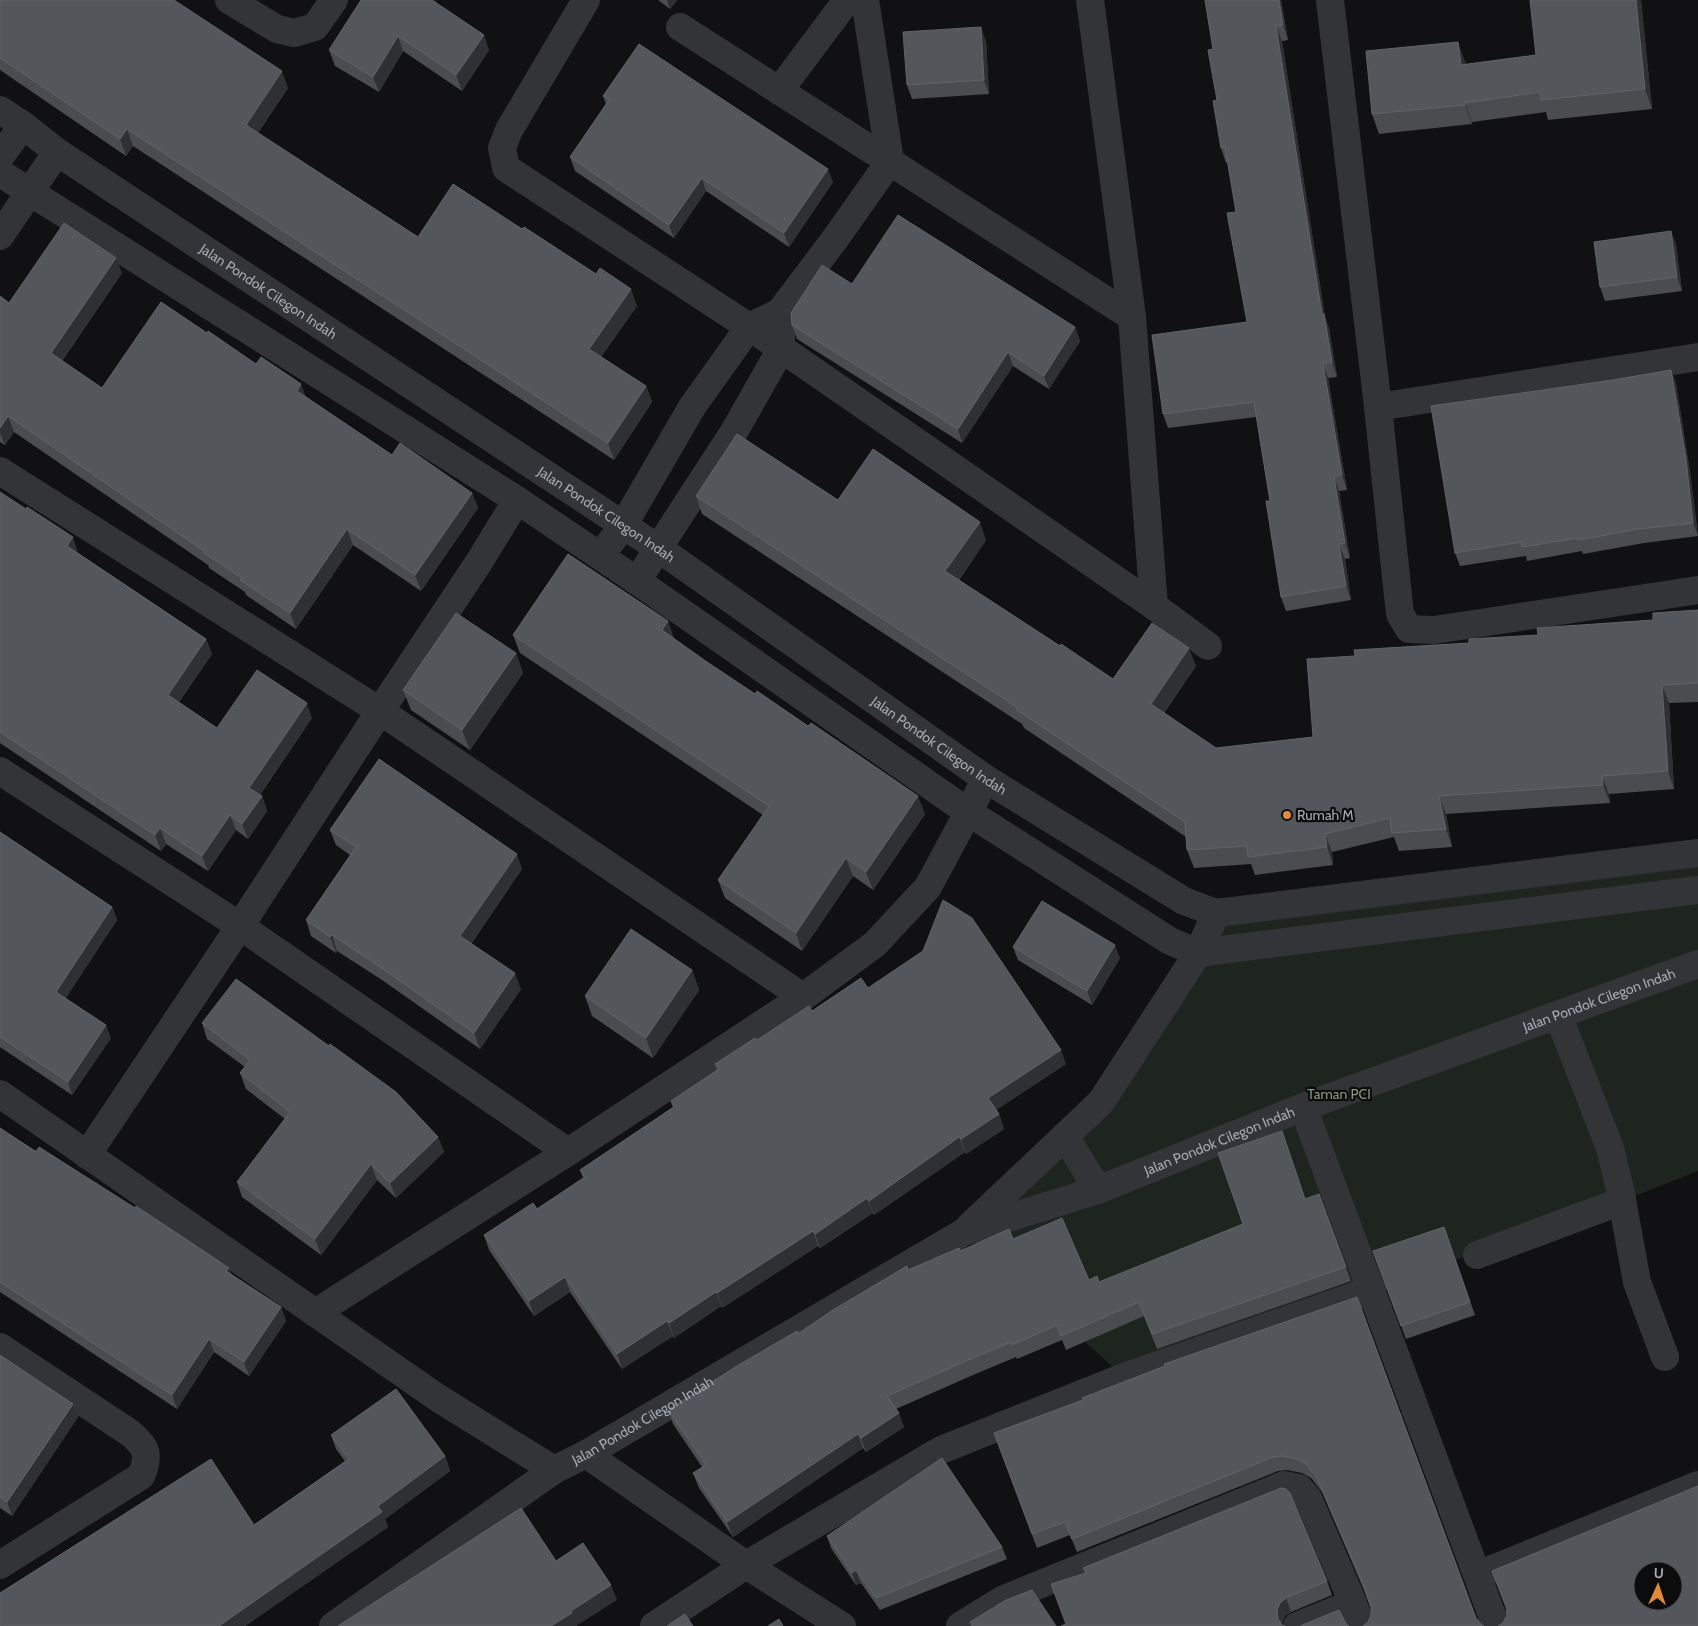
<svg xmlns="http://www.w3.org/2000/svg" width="1698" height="1626" viewBox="0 0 1698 1626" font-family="Cabin,sans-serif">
<rect width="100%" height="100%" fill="#111113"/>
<polygon fill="#1e251e" points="1698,853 1698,1171 1622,1201 1124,1377 964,1232 1101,1102 1216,913"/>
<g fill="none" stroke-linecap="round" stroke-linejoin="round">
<g stroke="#333437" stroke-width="28">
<polyline points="229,0 277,29 294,33 315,27 334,0"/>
<polyline points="586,0 509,130 502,148 506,168 766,338 1154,606 1208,646"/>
<polyline points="1090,0 1132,317 1154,606"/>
<polyline points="1330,0 1378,407 1400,614 1409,629 1434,630 1698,590"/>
<polyline points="680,27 1132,317"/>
<polyline points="779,91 847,0"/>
<polyline points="0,157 23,125"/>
<polyline points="0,236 57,152"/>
<polyline points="1378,407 1698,357"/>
<polyline points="0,471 380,711 803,997"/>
<polyline points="600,556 623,526 692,407 749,327 780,312 835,239 890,161 865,0"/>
<polyline points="637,581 735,430 781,349 781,331"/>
<polyline points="0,771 240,926 568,1152"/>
<polyline points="1558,1015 1610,1148 1620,1189 1637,1282 1665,1357"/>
<polyline points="0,1094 438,1398 554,1470"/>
<polyline points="1303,1107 1496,1626"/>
<polyline points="1065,1136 1098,1190"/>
<polyline points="87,1155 240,926 380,711 479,562 517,500"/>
<polyline points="969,1227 1101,1102 1198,953 1216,913"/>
<polyline points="1477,1255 1622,1201"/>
<polyline points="315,1313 568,1152 803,997 875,944 928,887 986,779"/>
<path d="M0,1347l130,86c17,14 20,22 11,43l-141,89"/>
<polyline points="586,1454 746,1565 842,1626"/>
<polyline points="1478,1575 1698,1485"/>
<path id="s1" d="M333,1626l221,-156 32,-16 378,-222 134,-42 205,-83 395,-143"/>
<polyline points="654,1626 746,1565 941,1450 1124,1377 1372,1290"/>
<polyline points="960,1626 1004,1599 1284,1485 1299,1488 1308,1498 1353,1603 1361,1626"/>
<polyline points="1297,1626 1353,1603"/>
</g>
<g stroke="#333437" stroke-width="28">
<path id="s2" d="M0,110l23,15 34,27 601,396 328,231 198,122 32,12 482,-60"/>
<polyline points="0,173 517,500 637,581 968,812 1170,941 1198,953 1698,890"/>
</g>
</g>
<g fill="#4a4c4f">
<polygon points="0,0 288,88 258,133 418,237 637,306 601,357 646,386 652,402 614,460 133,146 126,156 0,70"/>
<polygon points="436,0 435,2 489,50 462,91 403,51 379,92 335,66 329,50"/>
<polygon points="658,0 677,0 670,9"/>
<polygon points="1205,0 1281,0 1288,40 1282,41 1325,317 1329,328 1337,377 1328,378 1347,490 1339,491 1350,558 1345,559 1351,600 1286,611 1281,597 1270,501 1256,417 1168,428 1163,414 1247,322 1236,212 1228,162 1226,163 1221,148 1213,49"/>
<polygon points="1530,0 1641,0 1652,109 1548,120 1546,112 1472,122 1472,124 1379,134 1372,114 1465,61 1466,64 1536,55"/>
<polygon points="986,41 989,94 912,99 907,85"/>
<polygon points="603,96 833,182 789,247 706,191 674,238 575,171 570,157 606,104"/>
<polygon points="1671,231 1676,245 1682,291 1605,301 1600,287"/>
<polygon points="122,273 62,361 102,388 207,333 306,398 392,455 472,493 478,508 421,591 353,545 296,629 246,595 245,592 209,568 208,565 14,432 5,445 0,442 0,296 9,303"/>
<polygon points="852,284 1075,327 1080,341 1049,389 1013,366 962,443 797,339 792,325"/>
<polygon points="1671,370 1676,384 1690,472 1698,536 1644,543 1583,554 1582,551 1527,561 1526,556 1460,566 1455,553 1613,380"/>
<polygon points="0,492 78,553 206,639 212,654 179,702 217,728 312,718 260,795 262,796 267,811 248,839 236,830 208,871 166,844 161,851 0,743"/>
<polygon points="696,496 838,500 986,540 959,580 1060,646 1113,679 1196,666 1164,713 1216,748 1313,737 1355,656 1538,635 1653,620 1698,610 1698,702 1669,703 1674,789 1609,794 1610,803 1446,814 1452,847 1399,851 1394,837 1332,852 1333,865 1255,875 1251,864 1194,868 1187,850 1186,837 1024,728 1022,724 702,514"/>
<polygon points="668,621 674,639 925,814 873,890 853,876 802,951 725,898 718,880 763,815 520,653 513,635"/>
<polygon points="516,653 523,673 470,750 411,710 403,690"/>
<polygon points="330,830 522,869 471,944 521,989 480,1049 382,980 337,951 336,953 311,936 306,920 350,855 336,845"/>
<polygon points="0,832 112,907 117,920 65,998 111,1038 72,1095 0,1047"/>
<polygon points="1013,947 1120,958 1092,1005 1018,960"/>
<polygon points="692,970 699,990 653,1058 592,1016 585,996"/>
<polygon points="868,988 1066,1064 996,1110 999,1114 1004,1129 966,1154 965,1152 874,1215 873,1213 820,1248 818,1246 722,1308 721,1306 674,1338 673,1336 622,1369 570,1292 534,1316 489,1250 484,1235 537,1209 583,1178 580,1170 673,1107 671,1101 717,1070 715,1064 812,1011"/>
<polygon points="202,1023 438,1137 444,1152 396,1198 377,1180 321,1255 242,1197 237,1182 285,1119 246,1089 240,1073 245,1067 207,1039"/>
<polygon points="0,1128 231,1275 281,1307 286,1321 249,1376 214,1352 177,1409 0,1292"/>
<polygon points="1319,1194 1351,1281 1157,1349 1144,1316 1066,1350 1062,1340 1017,1359 1016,1357 973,1375 896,1409 904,1427 866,1452 863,1448 733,1537 699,1488 693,1473 702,1467 673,1424 668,1410 799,1333 908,1270 960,1251 1013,1239 1089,1280 1099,1282"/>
<polygon points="1444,1227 1475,1315 1406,1339 1373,1251"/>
<polygon points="1357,1297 1476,1618 1368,1622 1371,1615 1371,1608 1366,1595 1322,1492 1311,1478 1302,1473 1287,1470 1278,1471 1077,1552 1070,1535 1037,1548 994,1433"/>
<polygon points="0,1355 73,1404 78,1417 12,1516 0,1508"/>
<polygon points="331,1435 445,1456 450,1471 385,1519 388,1527 245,1626 0,1626 254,1525 345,1461 336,1449"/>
<polygon points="827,1536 1002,1547 1007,1559 880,1610 861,1583 856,1585 831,1548"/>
<polygon points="1327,1581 1332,1595 1291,1612 1285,1616 1282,1623 1282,1625 1061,1626"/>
</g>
<g fill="#2f3033">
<polygon points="667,0 677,0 670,9"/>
<polygon points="1279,0 1281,0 1288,40 1283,25"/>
<polygon points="1636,0 1641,0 1652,109 1645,89"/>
<polygon points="1276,26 1282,41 1325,317 1329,328 1337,377 1332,362 1322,314"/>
<polygon points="981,27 986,41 989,94 984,80"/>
<polygon points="484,35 489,50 462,91 456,75"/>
<polygon points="398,36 403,51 379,92 373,77"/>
<polygon points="1458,42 1465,61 1468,84 1461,65"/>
<polygon points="282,71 288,88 252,142 246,125"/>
<polygon points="1465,103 1472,122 1472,124 1465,105"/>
<polygon points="127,129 133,146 126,156 120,139"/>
<polygon points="828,169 833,182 789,247 784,233"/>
<polygon points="702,178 706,191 674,238 669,225"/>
<polygon points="1671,231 1676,245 1682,291 1677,277"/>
<polygon points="116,258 122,273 56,369 51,353"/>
<polygon points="631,289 637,306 595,365 589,349"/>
<polygon points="1075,327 1080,341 1049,389 1044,376"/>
<polygon points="1008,352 1013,366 962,443 958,429"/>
<polygon points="1323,364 1328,378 1347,490 1342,475"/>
<polygon points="1671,370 1676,384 1690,472 1698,536 1693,523"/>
<polygon points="301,384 307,400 297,391"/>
<polygon points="646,386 652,402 614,460 608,443"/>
<polygon points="8,416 14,432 5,445 0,433 0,428"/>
<polygon points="1334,477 1339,491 1350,558 1345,543"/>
<polygon points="472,493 478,508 421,591 415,575"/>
<polygon points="980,522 986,540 952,589 945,571"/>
<polygon points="347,529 353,545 296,629 290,613"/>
<polygon points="73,537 78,553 67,546"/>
<polygon points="1339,544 1345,559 1351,600 1346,586"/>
<polygon points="668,621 674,639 662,630"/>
<polygon points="206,639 212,654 173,710 168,695"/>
<polygon points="1189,648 1196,666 1157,722 1151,704"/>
<polygon points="516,653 523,673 470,750 462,730"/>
<polygon points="1662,685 1669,703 1674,789 1668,771"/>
<polygon points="307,703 312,718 254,803 249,788"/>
<polygon points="1602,776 1609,794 1610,803 1603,785"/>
<polygon points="262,796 267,811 248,839 242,824"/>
<polygon points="918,796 925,814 873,890 866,872"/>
<polygon points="1439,796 1446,814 1452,847 1446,829"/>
<polygon points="230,815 236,830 208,871 202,856"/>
<polygon points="160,828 166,844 161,851 155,835"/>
<polygon points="1325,834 1332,852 1333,865 1327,847"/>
<polygon points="517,854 522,869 465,952 460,936"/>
<polygon points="846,858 853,876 802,951 796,933"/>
<polygon points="112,907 117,920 61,1006 56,992"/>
<polygon points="332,935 337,951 336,953 330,937"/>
<polygon points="1115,945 1120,958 1092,1005 1087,991"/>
<polygon points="692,970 699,990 653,1058 646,1038"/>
<polygon points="515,973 521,989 480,1049 474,1033"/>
<polygon points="106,1025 111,1038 72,1095 68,1082"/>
<polygon points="1061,1050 1066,1064 993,1112 988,1098"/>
<polygon points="999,1114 1004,1129 966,1154 961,1139"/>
<polygon points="438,1137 444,1152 396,1198 390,1183"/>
<polygon points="959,1137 965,1152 874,1215 869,1201"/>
<polygon points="371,1164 377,1180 321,1255 315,1239"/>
<polygon points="867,1198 873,1213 820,1248 815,1234"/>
<polygon points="813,1231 818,1246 722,1308 717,1293"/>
<polygon points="229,1268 234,1281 226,1271"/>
<polygon points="565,1277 570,1292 534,1316 529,1301"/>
<polygon points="716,1292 721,1306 674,1338 669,1323"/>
<polygon points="281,1307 286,1321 249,1376 244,1362"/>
<polygon points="667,1321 673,1336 622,1369 617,1354"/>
<polygon points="209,1339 214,1352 177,1409 172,1395"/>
<polygon points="73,1404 78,1417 12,1516 7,1502"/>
<polygon points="899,1413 904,1427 866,1452 861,1438"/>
<polygon points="858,1434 863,1448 733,1537 727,1522"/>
<polygon points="445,1456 450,1471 385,1519 388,1527 245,1626 219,1626 378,1506"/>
<polygon points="856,1570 861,1583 856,1585 852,1573"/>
<polygon points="611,1585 617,1600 576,1626 551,1626 571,1611"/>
<polygon points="1286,1598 1291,1612 1285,1616 1282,1623 1278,1619 1277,1610 1280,1603"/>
</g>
<g fill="#53565a" stroke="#606468" fill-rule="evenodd">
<polygon points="0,0 174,0 282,71 246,125 418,237 453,184 522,229 524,227 596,274 600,268 631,289 589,349 646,386 608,443 127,129 120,139 0,58"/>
<polygon points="361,0 432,0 484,35 456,75 398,36 373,77 329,50"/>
<polygon points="1205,0 1279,0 1283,25 1276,26 1322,314 1324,314 1332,362 1323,364 1342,475 1334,477 1345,543 1339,544 1346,586 1281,597 1266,501 1270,501 1254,402 1163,414 1152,335 1247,322 1227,213 1236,212 1225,147 1221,148 1213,101 1217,100 1208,50 1213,49"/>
<polygon points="1530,0 1636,0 1645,89 1541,100 1540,92 1465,103 1465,105 1372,114 1366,51 1458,42 1461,65 1536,55"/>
<polygon points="981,27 984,80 907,85 903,32"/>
<polygon points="639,44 828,169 784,233 702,178 669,225 570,157 609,100 603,96"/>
<polygon points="898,215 1075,327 1044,376 1008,352 958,429 792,325 791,313 822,265 852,284"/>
<polygon points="64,223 116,258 51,353 102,388 161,302 207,333 208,331 256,364 261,357 301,384 297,391 392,455 400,443 472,493 415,575 347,529 290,613 240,580 242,578 203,552 204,551 8,416 0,428 0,296 9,303"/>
<polygon points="1671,231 1677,277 1600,287 1594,242"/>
<polygon points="1671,370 1686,459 1693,523 1639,529 1578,540 1578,538 1522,547 1522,542 1455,553 1431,406 1613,380"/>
<polygon points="737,434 838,500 873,449 980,522 945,571 1060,646 1061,644 1113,679 1152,623 1189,648 1151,704 1216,748 1313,737 1307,659 1355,656 1354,650 1469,643 1469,639 1538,635 1537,628 1653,620 1653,613 1698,610 1698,683 1662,685 1668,771 1602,776 1603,785 1439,796 1446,829 1392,833 1390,818 1325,834 1327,847 1248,857 1247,846 1187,850 1185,822 1017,710 1018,708 696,496"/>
<polygon points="0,492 26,509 27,507 73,537 67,546 206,639 168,695 217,728 257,670 307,703 249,788 262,796 242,824 230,815 202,856 160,828 155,835 0,732"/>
<polygon points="568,554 668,621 662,630 707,662 755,694 757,691 808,726 811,723 918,796 866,872 846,858 796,933 718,880 769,806 513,635"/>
<polygon points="456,613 516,653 462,730 403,690"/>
<polygon points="379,759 517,854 460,936 515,973 474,1033 376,964 332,935 330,937 306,920 356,847 330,830"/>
<polygon points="0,832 112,907 56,992 106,1025 68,1082 0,1037"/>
<polygon points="943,900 972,918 1061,1050 988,1098 999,1114 961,1139 959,1137 869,1201 867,1198 815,1234 813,1231 717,1293 716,1292 669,1323 667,1321 617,1354 565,1277 529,1301 484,1235 533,1203 537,1209 585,1177 580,1170 674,1107 671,1101 719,1069 715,1064 755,1038 757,1040 809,1006 812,1011 861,978 868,988 923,951"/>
<polygon points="1042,901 1115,945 1087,991 1013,947"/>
<polygon points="631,929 692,970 646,1038 585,996"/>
<polygon points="236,979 329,1046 330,1044 396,1092 438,1137 390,1183 371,1164 315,1239 237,1182 290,1112 240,1073 250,1060 202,1023"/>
<polygon points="0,1128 36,1152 39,1147 135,1208 136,1206 229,1268 226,1271 281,1307 244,1362 209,1339 172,1395 0,1282"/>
<polygon points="1282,1131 1305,1199 1319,1194 1346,1267 1152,1334 1139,1302 1061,1336 1057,1325 1012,1345 1011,1342 968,1360 887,1396 899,1413 861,1438 858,1434 727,1522 693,1473 706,1465 668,1410 737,1366 797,1331 799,1333 833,1310 907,1266 908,1270 959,1248 960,1251 1009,1229 1013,1239 1062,1218 1089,1280 1097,1276 1099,1282 1243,1224 1218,1153"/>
<polygon points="1444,1227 1470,1302 1401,1326 1373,1251"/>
<polygon points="1357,1297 1476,1618 1482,1625 1484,1626 1363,1626 1368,1622 1371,1615 1371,1608 1363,1584 1317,1478 1306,1464 1297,1459 1282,1456 1273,1457 1072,1539 1065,1522 1032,1534 994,1433 1083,1400 1082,1398 1165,1366 1164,1364"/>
<polygon points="0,1355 73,1404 7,1502 0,1497"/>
<polygon points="396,1389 445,1456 378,1506 382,1512 219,1626 0,1626 0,1593 211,1459 254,1525 349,1459 331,1435"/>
<polygon points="942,1458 1002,1547 876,1598 856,1570 852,1573 827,1536"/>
<path d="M1698,1486v140h-200l5,-3 4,-8 -1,-8 -14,-36zM1643,1571h30v30h-30z"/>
<polygon points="1281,1488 1286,1489 1290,1493 1327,1581 1286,1598 1280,1603 1277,1610 1278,1619 1282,1625 1285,1626 1061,1626 1066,1624 1051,1584 1086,1573 1083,1568"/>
<polygon points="521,1508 556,1561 583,1543 611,1585 571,1611 572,1613 551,1626 338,1626"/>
<polygon points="1032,1590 1056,1626 972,1626 970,1622 1006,1600"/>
<polygon points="1339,1610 1346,1624 1349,1626 1300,1626"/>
<polygon points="685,1614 693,1626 667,1626"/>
<polygon points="779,1619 783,1626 768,1626"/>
</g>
<circle fill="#e18b3a" stroke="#0c0c0d" stroke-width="2" cx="1287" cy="815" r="5"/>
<g text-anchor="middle" stroke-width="4.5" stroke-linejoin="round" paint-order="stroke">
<g font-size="14" fill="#a4abb2" stroke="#0c0c0d">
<text dy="5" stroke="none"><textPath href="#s2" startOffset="324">Jalan Pondok Cilegon Indah</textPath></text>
<text dy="5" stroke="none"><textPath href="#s2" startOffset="729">Jalan Pondok Cilegon Indah</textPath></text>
<text dy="5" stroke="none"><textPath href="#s2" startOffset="1134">Jalan Pondok Cilegon Indah</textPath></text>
<text dy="5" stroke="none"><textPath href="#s1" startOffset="1421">Jalan Pondok Cilegon Indah</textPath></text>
<text dy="5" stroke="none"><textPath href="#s1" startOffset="1016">Jalan Pondok Cilegon Indah</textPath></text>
<text dy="5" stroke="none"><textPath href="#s1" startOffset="372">Jalan Pondok Cilegon Indah</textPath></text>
</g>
<g font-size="14" fill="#a4abb2" stroke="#0c0c0d" text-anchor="start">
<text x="1297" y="820">Rumah M</text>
</g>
<g font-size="14" fill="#809c7c" stroke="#0c0c0d">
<text x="1339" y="1099">Taman PCI</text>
</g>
</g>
<g transform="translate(1658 1586) rotate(3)"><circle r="24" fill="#0c0c0d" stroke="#494c4f"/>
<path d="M0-4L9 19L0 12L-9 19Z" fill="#e18b3a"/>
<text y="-8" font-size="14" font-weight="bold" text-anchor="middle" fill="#a4abb2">U</text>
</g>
</svg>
